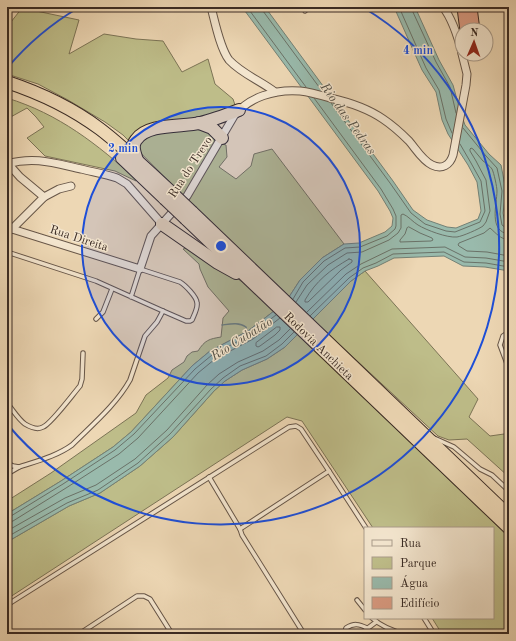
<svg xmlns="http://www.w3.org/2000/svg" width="516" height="641" viewBox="0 0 516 641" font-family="'Old Standard TT',serif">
<rect width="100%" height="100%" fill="#edd7b4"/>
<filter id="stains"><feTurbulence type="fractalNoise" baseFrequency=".005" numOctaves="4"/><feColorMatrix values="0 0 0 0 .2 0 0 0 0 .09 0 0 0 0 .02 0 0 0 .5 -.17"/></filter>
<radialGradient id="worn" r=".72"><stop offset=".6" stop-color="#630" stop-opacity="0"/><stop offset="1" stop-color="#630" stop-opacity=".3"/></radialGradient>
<g fill="#bebd89" stroke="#7c7456">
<polygon points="22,8 79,20 69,54 104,34 136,39 163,41 182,72 208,59 215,84 233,99 236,108 205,129 215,139 214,145 219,148 222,144 226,145 227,157 219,167 236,179 251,166 254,154 272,149 344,244 322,258 300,280 289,297 189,202 123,135 105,122 68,100 38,84 7,74 7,27"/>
<path d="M7,98c52,16 90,46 130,82l-1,1 -21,-10 -70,-15 -18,-18 17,-11 -8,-10 -9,-9 -20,11z"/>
<path d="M187,248l46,27 21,16 20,20 -26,20 -38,20 -18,15 -61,66 -18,15 -52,34 -54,33v-13l44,-28 85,-60 10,-18 22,-17 4,-8 12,-8 3,-6 5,-4 6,-1c7,-11 11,-12 23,-14l2,-19 6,-7 -21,-24 -8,-18 -1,-5 -16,-15z"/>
<polygon points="365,271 478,399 469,417 490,436 504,434 509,440 509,477 467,439 449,440 438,436 312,319 351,281"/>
<polygon points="297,334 509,537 509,634 442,634 432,618 493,618 493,528 373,528 302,421 287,417 7,599 7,542 69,506 100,493 140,466 173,437 214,391 225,381 242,370 267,359 285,347"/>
</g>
<polygon fill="#99baac" stroke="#738176" points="242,7 265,7 393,181 413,210 427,220 447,227 456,228 478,219 481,211 477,182 468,165 448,134 442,120 436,92 422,70 394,7 415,7 439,60 453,85 461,114 465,125 489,154 501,165 506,191 503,213 505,223 509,226 509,271 485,267 463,266 444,256 394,258 378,266 365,271 351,281 285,347 267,359 242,370 225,381 214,391 173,437 140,466 100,493 69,506 7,542 7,514 61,481 113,447 131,432 192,366 210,351 248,331 274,311 289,297 300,280 322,258 344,244 359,243 385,232 392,226 393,218 390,211 378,191"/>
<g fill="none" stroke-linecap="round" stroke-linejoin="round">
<g stroke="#6a7268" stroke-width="1">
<polyline points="247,7 306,87"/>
<polyline points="262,7 263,11 322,91"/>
<polyline points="399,7 426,68 439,90 446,119 452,133"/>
<polyline points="412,7 412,10 436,62 450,87 456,113"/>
<polyline points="331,103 390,183 411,213 425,224 446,231 455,232 480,222 485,211 481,181 471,163 460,144"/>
<polyline points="463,128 486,156 497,168 502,191 500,214 502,225 506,228 509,228"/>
<polygon points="409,227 420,233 432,238 433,240 431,241 400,242 400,240 405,234 407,228"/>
<path d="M509,240c-9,-1 -13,-7 -19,-12l-6,5 -25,10 -1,2 1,1 8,5 20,1 22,4"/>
<path d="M349,259l3,1v2l-11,8 -33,32h-3v-2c11,-19 25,-30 44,-41z"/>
<polyline points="293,299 303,282 324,261 345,248 360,247 387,236 395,229 396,226 396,216 393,209 381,189 314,98"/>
<path d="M296,302l11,-17 21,-20 19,-12 15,-1 27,-12 9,-7 3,-5v-13l2,-1c5,2 10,8 15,11 8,5 29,13 39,12 6,-1 22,-8 26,-11l3,-4 4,-11 -4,-31 -10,-19 -6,-10v-2l1,-1 2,1c3,4 7,8 10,12 3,2 7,5 9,8 2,4 5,18 5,22 0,13 -9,41 12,43"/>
<polyline points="307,312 346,274 361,264 392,249 445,247 465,257 486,258 509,262"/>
<polyline points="310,316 349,278 363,268 376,263 393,254 444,252 464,262 486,263 509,267"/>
<polygon points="277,327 280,327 280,330 275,335 260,346 258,347 256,346 256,343"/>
<polyline points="7,517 11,516 63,484 115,450 134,434 195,369 212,355 250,335 276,315"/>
<polyline points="7,522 13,521 66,488 119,454 138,438 198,373 215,359 253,339 280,318"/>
<polyline points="7,531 65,498 96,485 135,459 167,430 207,385 219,374 238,362 263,351 279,340 290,329"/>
<polyline points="7,537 67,503 98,490 138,463 170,434 211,389 223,378 240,366 266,356 282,344 294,332"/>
</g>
<path stroke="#738176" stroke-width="1.5" d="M222,325c8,-1 17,-3 24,2l1,5"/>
</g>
<polygon fill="#da9b82" stroke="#3a2b24" points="464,7 477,7 480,30 462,30 462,39 461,39 457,8"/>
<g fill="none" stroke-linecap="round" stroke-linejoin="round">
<defs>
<g id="lane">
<polyline points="304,7 305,11"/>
<path d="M7,252l89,29 67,30 23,10h4l2,-1c2,-5 6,-12 5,-17 0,-6 -12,-18 -17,-21l-40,-13 -9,28"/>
<polyline points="96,319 103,312 112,289"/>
<polyline points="509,332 503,336 500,345 509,369"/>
<path d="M7,403c6,7 11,16 18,21 5,3 13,6 18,3 8,-3 30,-33 37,-41l2,-7 1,-26"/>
<polyline points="434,438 454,447 480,469 492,475 509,491"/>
<path d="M7,463l6,3 6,1c18,-6 38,-11 53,-22 20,-20 44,-40 58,-65l15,-44 12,-14 6,-11"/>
<polyline points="7,474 19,467"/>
<polyline points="209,477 240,529 242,535 304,634"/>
<polyline points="240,529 329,471"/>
<polyline points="357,600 365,610"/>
<polyline points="7,605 289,427 296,426 301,429 329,471 366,528"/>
<path d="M372,618c10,9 21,13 33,16"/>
<polyline points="424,618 434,634"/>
<polyline points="79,634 137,596 144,596 150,599 172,634"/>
<path d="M344,634l2,-6c8,-5 13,-4 21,0"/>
<polyline points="360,634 376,622"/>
</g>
<g id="street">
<path d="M211,7c4,15 9,41 18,53 13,14 32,21 46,32"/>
<path d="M443,7c10,13 15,30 19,46"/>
<path d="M7,164c27,-8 47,-1 74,5 12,3 25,5 36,9l10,6 35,40"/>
<polyline points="12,168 20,177 44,197"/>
<path d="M12,229l128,40 11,-33 36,-40 47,-80c15,-19 41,-27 66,-25 10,1 20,4 30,7 18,4 37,10 53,21 9,6 18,14 26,22 7,8 13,19 23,24 10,5 18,0 21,-10l13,-70 1,-11 -5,-20"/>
<polyline points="12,229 44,197 59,189 71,186"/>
</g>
<g id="highway">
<path d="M7,82c33,11 65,26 93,47 25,19 48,42 71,63"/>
<polyline points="199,123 212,128 222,138"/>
<polyline points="122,158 165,199"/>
<path d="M137,160c-2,-6 -6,-14 -1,-20 11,-17 46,-13 64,-17 13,-3 26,-8 39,-13"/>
<polyline points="192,212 507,514"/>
<polyline points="186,219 509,528"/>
<polyline points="162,224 218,263 236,273"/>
</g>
</defs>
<use href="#lane" stroke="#675648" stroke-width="5.5"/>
<use href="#street" stroke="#675648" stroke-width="9"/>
<use href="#highway" stroke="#3a2b24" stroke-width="14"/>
<use href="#lane" stroke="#f3e5ce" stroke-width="3.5"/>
<use href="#street" stroke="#f3e5ce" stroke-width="7"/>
<use href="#highway" stroke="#edd7b4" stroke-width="12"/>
<defs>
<g id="highway-bridge">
<polyline points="171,192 192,212"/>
<polyline points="165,199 186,219"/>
</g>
</defs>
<use href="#highway-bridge" stroke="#3a2b24" stroke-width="14" stroke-linecap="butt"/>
<use href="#highway-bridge" stroke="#edd7b4" stroke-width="12"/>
</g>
<circle cx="221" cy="246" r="139" fill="#1d4ed8" fill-opacity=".12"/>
<g fill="none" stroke="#1d4ed8" stroke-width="2">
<circle cx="221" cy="246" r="139"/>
<path d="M8 67A278 278 0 0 1 78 8M364 8A278 278 0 1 1 8 425"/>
</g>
<g text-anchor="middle" stroke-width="3" stroke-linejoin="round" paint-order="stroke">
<g font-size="12" fill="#3a2b24" stroke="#f3e5ce">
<text transform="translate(190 167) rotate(-57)" y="4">Rua do Trevo</text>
<text transform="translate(79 238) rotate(18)" y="4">Rua Direita</text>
<text transform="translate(319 346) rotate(44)" y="4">Rodovia Anchieta</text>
</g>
<g font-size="13" font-style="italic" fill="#524f46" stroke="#f3e5ce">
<text transform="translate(349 118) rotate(54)" y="5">Rio das Pedras</text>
<text transform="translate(241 338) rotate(-32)" y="5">Rio Cubatão</text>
</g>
</g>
<circle cx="221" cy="246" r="6" fill="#1d4ed8" stroke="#f3e5ce" stroke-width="2"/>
<g font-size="12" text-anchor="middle" font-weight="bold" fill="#1d4ed8" stroke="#f3e5ce" stroke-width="3" stroke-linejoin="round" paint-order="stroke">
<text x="418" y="54">4 min</text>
<text x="123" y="152">2 min</text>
</g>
<rect width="516" height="641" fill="none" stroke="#edd7b4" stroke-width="24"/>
<rect x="8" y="8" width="500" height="625" fill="none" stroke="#3a2b24" stroke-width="2"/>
<rect x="12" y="12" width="492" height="617" fill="none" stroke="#3a2b24"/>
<rect x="364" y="527" width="130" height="92" fill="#f3e5ce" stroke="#a99b8a"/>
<rect x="372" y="540" width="20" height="6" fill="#f3e5ce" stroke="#a99b8a"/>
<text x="400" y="547" font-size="12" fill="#3a2b24">Rua</text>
<rect x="372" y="557" width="20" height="12" fill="#bebd89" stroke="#a99b8a"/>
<text x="400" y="567" font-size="12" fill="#3a2b24">Parque</text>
<rect x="372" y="577" width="20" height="12" fill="#99baac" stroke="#a99b8a"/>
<text x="400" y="587" font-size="12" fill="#3a2b24">Água</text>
<rect x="372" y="597" width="20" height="12" fill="#da9b82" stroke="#a99b8a"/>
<text x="400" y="607" font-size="12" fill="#3a2b24">Edifício</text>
<g transform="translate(474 42) rotate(2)"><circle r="19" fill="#f3e5ce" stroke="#a99b8a"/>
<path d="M0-3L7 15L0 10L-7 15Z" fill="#8f2418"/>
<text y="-6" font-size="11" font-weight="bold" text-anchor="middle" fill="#3a2b24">N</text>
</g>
<rect width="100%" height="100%" filter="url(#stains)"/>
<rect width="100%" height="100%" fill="url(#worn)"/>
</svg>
